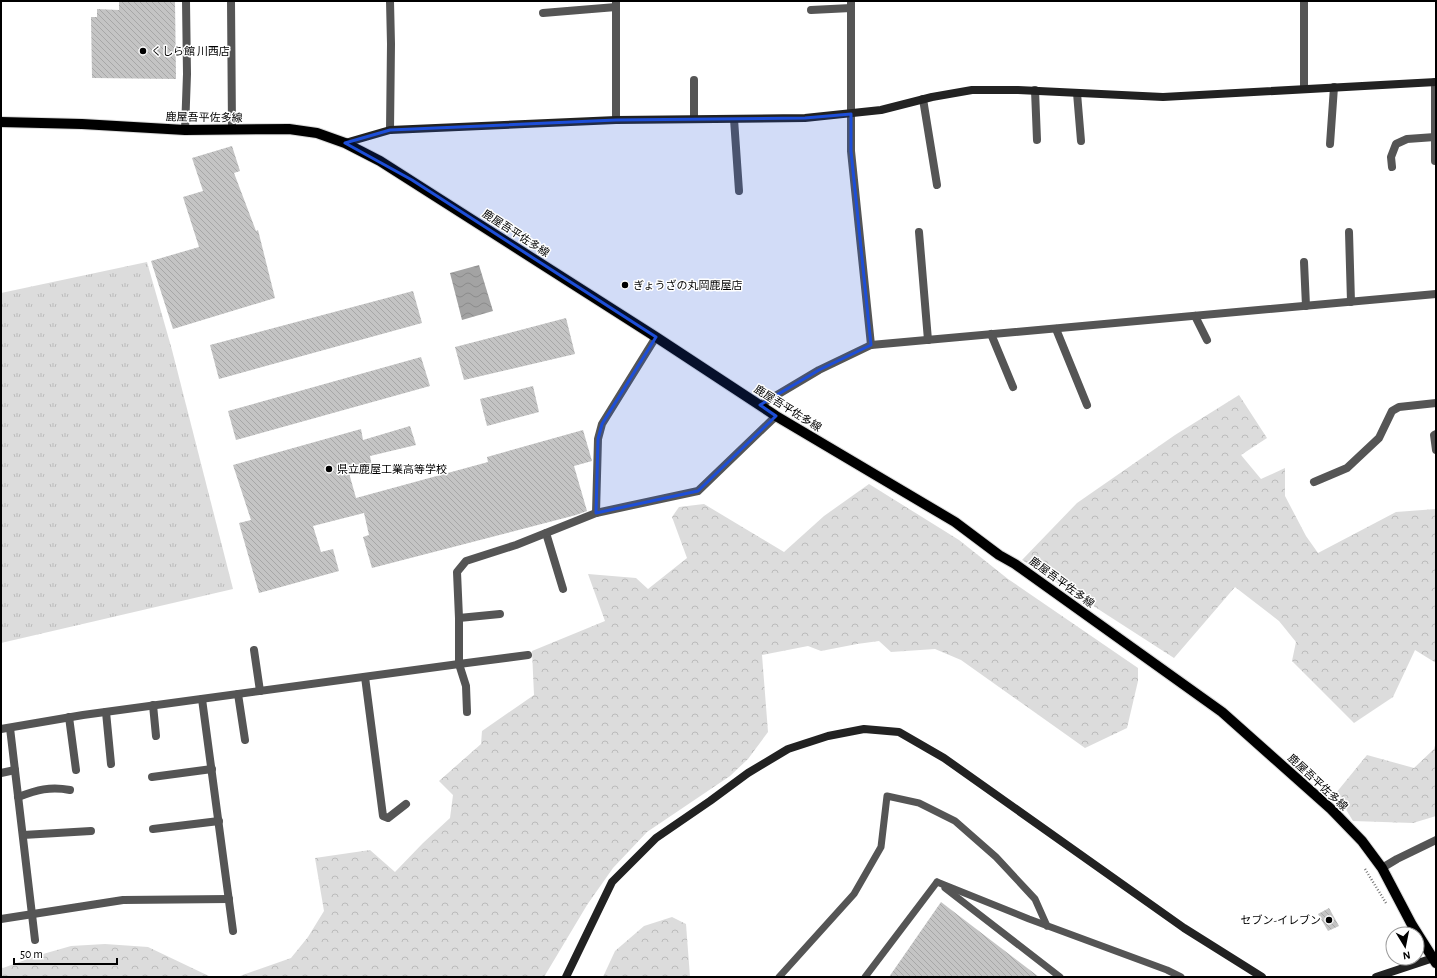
<svg xmlns="http://www.w3.org/2000/svg" width="1437" height="978" viewBox="0 0 1437 978" font-family="'Alegreya Sans','Noto Sans JP',sans-serif">
<defs>
<pattern id="forest-crowns" width="20" height="18" patternUnits="userSpaceOnUse"><rect width="20" height="18" fill="#dcdcdc"/><path d="M2 6a3 3 0 1 1 6 0M12 15a3 3 0 1 1 6 0" fill="none" stroke="#bbb"/></pattern>
<pattern id="park-tufts" width="24" height="20" patternUnits="userSpaceOnUse"><rect width="24" height="20" fill="#dcdcdc"/><path d="M3 7l-1-3M5 7V3M7 7l1-3M15 17l-1-3M17 17v-4M19 17l1-3" fill="none" stroke="#bbb"/></pattern>
<pattern id="water-waves" width="16" height="10" patternUnits="userSpaceOnUse"><rect width="16" height="10" fill="#a3a3a3"/><path d="M0 5q4-4 8 0t8 0" fill="none" stroke="#8b8b8b"/></pattern>
<pattern id="building-back-hatch" width="6" height="6" patternUnits="userSpaceOnUse"><rect width="6" height="6" fill="#c4c4c4"/><path d="M-1 5l2 2M0 0l6 6M5-1l2 2" fill="none" stroke="#a7a7a7"/></pattern>
</defs>
<rect width="100%" height="100%" fill="#fff"/>
<g fill="url(#forest-crowns)">
<polygon points="1239,395 1267,438 1241,455 1261,479 1285,468 1285,496 1306,536 1318,553 1396,512 1436,509 1436,663 1415,650 1393,697 1354,723 1292,661 1296,642 1279,621 1235,587 1174,658 1022,560 1077,503 1175,435"/>
<polygon points="869,484 959,540 1008,579 1138,668 1138,681 1127,728 1085,748 961,660 935,649 891,652 879,641 857,644 821,651 808,646 762,655 768,732 748,759 730,776 647,832 613,868 587,905 544,977 237,977 291,958 308,937 324,911 315,858 370,850 395,872 423,843 450,818 453,795 439,781 481,744 482,731 534,695 532,651 605,621 588,574 636,578 648,589 687,558 672,517 679,507 704,504 784,552 824,516"/>
<polygon points="1436,742 1436,816 1413,823 1353,821 1336,793 1367,755 1414,768 1434,749"/>
<polygon points="672,917 686,924 690,977 603,977 615,951 644,926"/>
<polygon points="105,944 148,947 211,977 1,977 1,967 3,968 36,956 71,946"/>
</g>
<polygon fill="url(#park-tufts)" points="147,262 172,350 233,589 1,643 1,293"/>
<polygon fill="url(#water-waves)" points="479,265 493,311 462,320 450,273"/>
<g fill="url(#building-back-hatch)">
<polygon points="119,1 175,1 176,79 92,78 91,17 97,17 97,9 119,10"/>
<polygon points="232,146 240,171 234,173 256,231 258,230 275,298 173,329 151,261 199,247 183,197 203,191 192,158"/>
<polygon points="413,291 422,323 219,379 210,345"/>
<polygon points="566,318 575,354 464,380 455,347"/>
<polygon points="421,357 430,386 236,440 228,411"/>
<polygon points="533,386 539,412 487,426 480,399"/>
<polygon points="410,426 416,445 370,456 372,467 349,473 356,498 488,462 487,457 583,430 592,461 574,466 587,511 576,515 372,568 363,537 369,535 364,513 313,526 321,552 333,549 339,571 259,593 239,523 251,520 233,465 361,429 363,440"/>
<polygon points="941,902 1039,977 889,977"/>
<polygon points="1329,908 1339,926 1328,931 1318,914"/>
</g>
<g fill="none" stroke-linecap="round" stroke-linejoin="round">
<defs>
<polyline id="primary" points="1,122 82,124 185,130 289,129 317,133 345,143 380,161 656,337 776,416 955,522 999,555 1015,564 1222,712 1331,809 1362,841 1382,868 1412,925 1436,963"/>
</defs>
<use href="#primary" stroke="#dbdbdb" stroke-width="12"/>
<polyline stroke="#777" stroke-width="2.5" stroke-dasharray="1 2" stroke-linecap="butt" points="1365,869 1386,903"/>
<g stroke="#555" stroke-width="7">
<polyline points="937,882 1029,919 1167,970 1181,977"/>
<polyline points="945,888 1060,977"/>
<polyline points="779,977 854,894 881,847 887,796 919,803 955,821 996,857 1035,899 1047,926"/>
<polyline points="865,977 937,882"/>
</g>
<g stroke="#555" stroke-width="8">
<polyline points="231,1 232,129"/>
<polyline points="616,1 616,120"/>
<polyline points="851,1 851,151 871,345"/>
<polyline points="811,10 851,8"/>
<polyline points="543,13 616,7"/>
<polyline points="1435,82 1435,161"/>
<polyline points="1304,89 1304,1"/>
<polyline points="1035,90 1037,140"/>
<polyline points="1077,93 1081,141"/>
<polyline points="923,99 937,185"/>
<polyline points="694,119 694,80"/>
<polyline points="734,119 739,191"/>
<polyline points="185,130 187,74 186,1"/>
<polyline points="390,130 391,44 390,1"/>
<polyline points="1330,144 1334,87"/>
<polyline points="1392,167 1391,157 1396,144 1407,139 1435,137"/>
<polyline points="919,232 928,340"/>
<polyline points="1349,232 1351,302"/>
<polyline points="1304,262 1306,306"/>
<polyline points="1195,316 1207,340"/>
<polyline points="1056,329 1087,405"/>
<polyline points="991,334 1013,387"/>
<polyline points="760,405 819,370 871,345 1436,294"/>
<polyline points="1436,434 1434,435 1436,450"/>
<polyline points="1314,482 1347,468 1379,438 1392,411 1399,407 1436,403"/>
<polyline points="596,513 598,439 602,424 656,337"/>
<polyline points="546,533 563,589"/>
<polyline points="459,618 500,614"/>
<polyline points="254,650 260,691"/>
<polyline points="365,677 383,816 388,818 406,804"/>
<polyline points="238,694 245,740"/>
<polyline points="202,699 233,931"/>
<polyline points="153,705 156,736"/>
<polyline points="106,712 111,764"/>
<polyline points="467,712 466,686 459,664 528,655"/>
<polyline points="69,717 76,770"/>
<polyline points="10,728 35,940"/>
<polyline points="1,729 83,715 459,664 459,618 457,572 466,561 516,545 596,513 698,491 776,416"/>
<polyline points="1,773 15,770"/>
<polyline points="152,777 212,769"/>
<path d="M18,797c19,-7 32,-11 52,-7"/>
<polyline points="153,829 219,821"/>
<polyline points="23,835 91,831"/>
<polyline points="1382,868 1397,859 1436,840"/>
<polyline points="1,919 123,900 229,899"/>
</g>
<g stroke="#222" stroke-width="8">
<polyline points="345,143 390,130 616,120 805,118 881,110 932,97 972,90 1018,90 1163,97 1436,82"/>
<polyline points="566,977 612,882 656,838 710,801 748,773 788,749 828,736 864,729 899,732 944,758 1184,928 1262,977"/>
<polyline points="1376,977 1436,957"/>
</g>
<use href="#primary" stroke="#000" stroke-width="10"/>
</g>
<path fill="#1d4ed8" fill-opacity="0.2" stroke="#1d4ed8" stroke-width="3" stroke-linejoin="round" d="M851,114v37l20,194 -52,25 -59,35 16,11 -78,75 -102,22 2,-74 4,-15 54,-87 -244,-157 -67,-37 45,-13 226,-10 189,-2z"/>
<g fill="#000" stroke="#fff" stroke-width="1.5">
<circle cx="143" cy="51" r="4"/>
<circle cx="625" cy="285" r="4"/>
<circle cx="329" cy="469" r="4"/>
<circle cx="1329" cy="920" r="4"/>
</g>
<g text-anchor="middle" stroke-width="3" stroke-linejoin="round" paint-order="stroke">
<g font-size="11" fill="#000" stroke="#fff" text-anchor="start">
<text x="151" y="55">くしら館 川西店</text>
<text x="633" y="289">ぎょうざの丸岡鹿屋店</text>
<text x="337" y="473">県立鹿屋工業高等学校</text>
<text x="1321" y="924" text-anchor="end">セブン-イレブン</text>
</g>
<g font-size="11" fill="#000" stroke="#fff">
<text transform="translate(204 117) rotate(1)" y="4">鹿屋吾平佐多線</text>
<text transform="translate(516 233) rotate(33)" y="4">鹿屋吾平佐多線</text>
<text transform="translate(788 408) rotate(32)" y="4">鹿屋吾平佐多線</text>
<text transform="translate(1062 582) rotate(36)" y="4">鹿屋吾平佐多線</text>
<text transform="translate(1318 782) rotate(43)" y="4">鹿屋吾平佐多線</text>
</g>
</g>
<rect width="1437" height="978" fill="none" stroke="#000000" stroke-width="4"/>
<g transform="translate(1405 946) rotate(170)"><circle r="19" fill="#ffffff" stroke="#999999"/>
<path d="M0-3L7 15L0 10L-7 15Z" fill="#000000"/>
<text y="-6" font-size="11" font-weight="bold" text-anchor="middle" fill="#000000">N</text>
</g>
<path d="M14 958v6h103v-6" fill="none" stroke="#000000" stroke-width="2"/>
<text x="20" y="958" font-size="12" fill="#000000" stroke="#ffffff" stroke-width="3" paint-order="stroke">50 m</text>
</svg>
